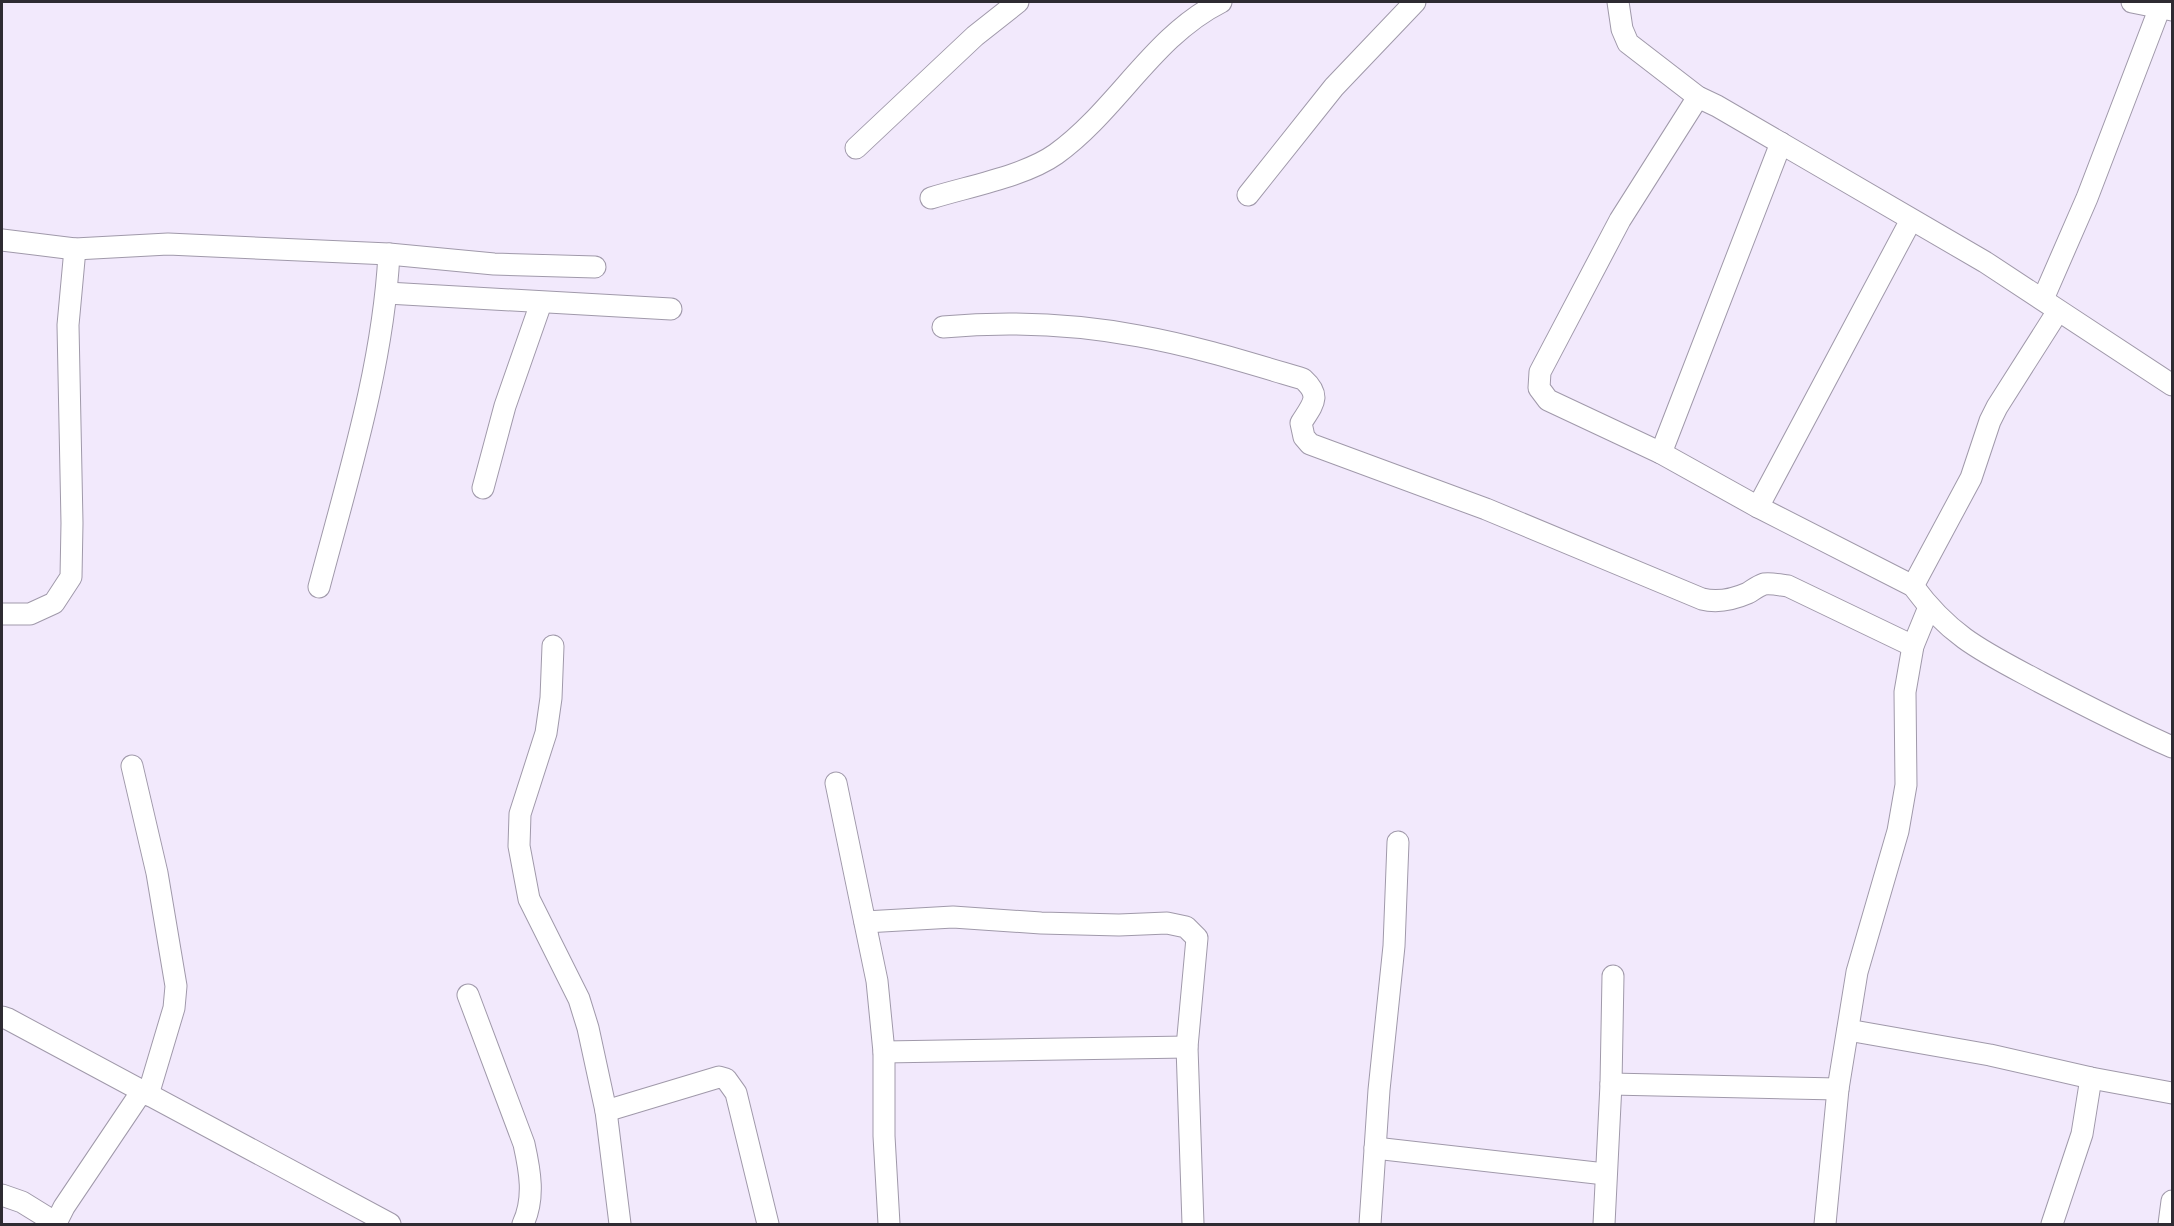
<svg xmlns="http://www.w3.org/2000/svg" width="2174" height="1226" viewBox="0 0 2174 1226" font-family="'Open Sans',sans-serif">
<rect width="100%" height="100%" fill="#f2e9fc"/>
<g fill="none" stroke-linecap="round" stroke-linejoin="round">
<defs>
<g id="minor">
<polyline points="1618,2 1622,29 1628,43 1698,97 1717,106 1985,262 2172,385"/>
<polyline points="2132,2 2172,10"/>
<path d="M1698,97l-78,123 -80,152 -1,16 9,12 113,53 97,54 155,79c38,52 73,67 127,96 44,23 87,45 132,65"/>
<polyline points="856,148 975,36 1018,2"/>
<polyline points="1248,195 1334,87 1415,2"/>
<path d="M931,198c39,-12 94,-22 125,-44 61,-44 97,-118 165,-152"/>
<polyline points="2,240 75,249 168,244 389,254 494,264 595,267"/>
<polyline points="387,293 671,309"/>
<polyline points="2043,299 2087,198 2162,2"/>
<path d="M943,327c66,-6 132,-3 196,9 56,10 110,27 164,43 19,17 10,25 -2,44l3,14 6,7 176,65 216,90c16,4 30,1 46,-6 5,-3 10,-7 16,-9 8,-1 16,1 24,2l125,60"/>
<polyline points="1661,453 1781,143"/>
<polyline points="483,488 505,406 541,303"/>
<polyline points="1758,507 1911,220"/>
<polyline points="1913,586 1971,478 1990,421 1997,407 2058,311"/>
<path d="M319,587c29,-110 64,-220 70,-333"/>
<polyline points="2,614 30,614 54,603 71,577 72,523 68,325 75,249"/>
<polyline points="553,646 551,698 546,733 520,814 519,846 529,899 579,999 588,1028 606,1111 620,1224"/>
<polyline points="132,766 157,873 176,986 174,1008 148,1095"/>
<polyline points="836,783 877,981 884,1052 884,1136 889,1224"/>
<polyline points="865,922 953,917 1041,923 1119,925 1167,923 1186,927 1197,938 1187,1047 1193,1224"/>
<path d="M468,995l56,149c6,27 11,54 -1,80"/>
<polyline points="2,1017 8,1019 390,1224"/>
<polyline points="1848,1030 1990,1055 2091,1078 2172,1093"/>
<polyline points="884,1052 1187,1047"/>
<polyline points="1611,1084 1838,1089"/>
<polyline points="606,1111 719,1077 726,1079 736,1093 768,1224"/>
<polyline points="1375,1148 1605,1174"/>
<polyline points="2,1195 22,1202 56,1223 64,1207 142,1091"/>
<polyline points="1370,1224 1379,1090 1394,946 1398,842"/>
<polyline points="1604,1224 1611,1084 1613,976"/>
<polyline points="1825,1224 1838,1089 1857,972 1898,831 1906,785 1905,692 1913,646 1929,607"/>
<polyline points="2052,1224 2082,1134 2091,1078"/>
<polyline points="2169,1224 2172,1201"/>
</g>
</defs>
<use href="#minor" stroke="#a099aa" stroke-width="23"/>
<use href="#minor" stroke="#fff" stroke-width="21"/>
</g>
<rect width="2174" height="1226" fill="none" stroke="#2e2b32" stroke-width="6"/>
</svg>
